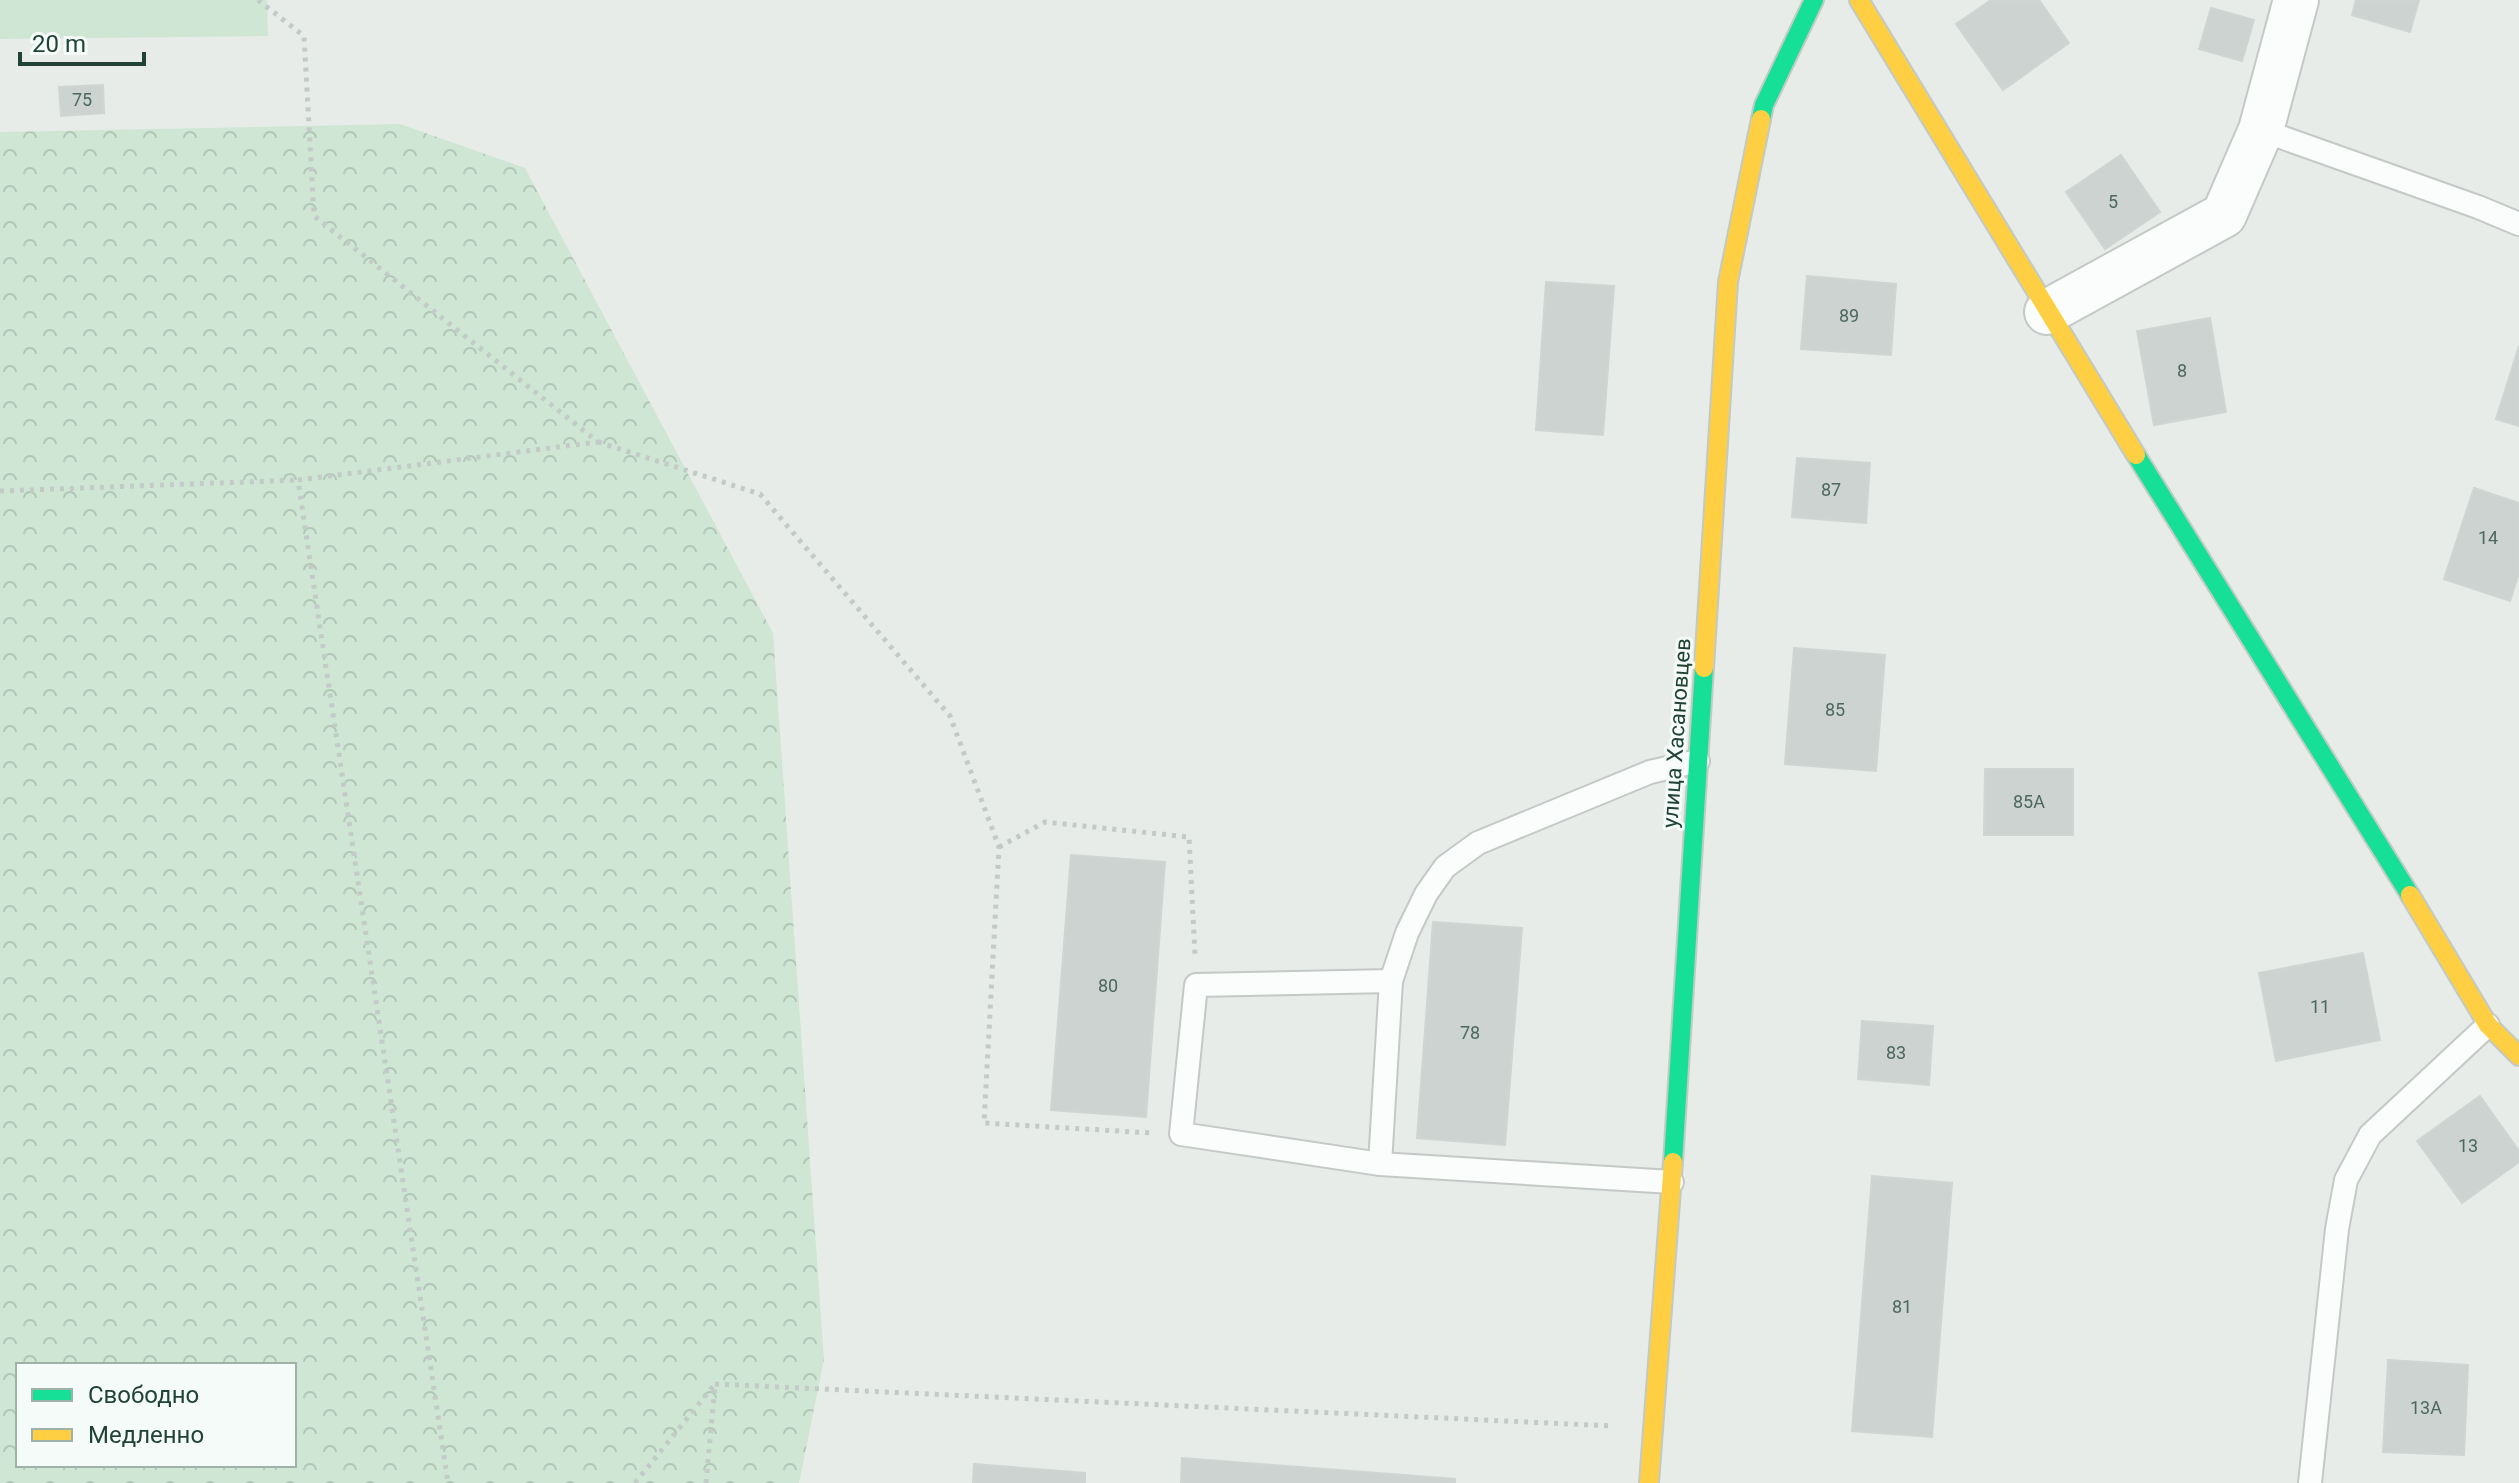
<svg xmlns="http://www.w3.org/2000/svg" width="2519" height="1483" viewBox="0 0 2519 1483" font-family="Roboto,sans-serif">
<defs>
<pattern id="forest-crowns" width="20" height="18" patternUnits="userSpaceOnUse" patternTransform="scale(2)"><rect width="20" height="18" fill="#cfe6d4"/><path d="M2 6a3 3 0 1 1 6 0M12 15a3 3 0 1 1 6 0" fill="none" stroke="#b1c6b7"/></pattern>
</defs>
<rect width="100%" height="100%" fill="#e7ece9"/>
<polygon fill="#cfe6d4" points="0,0 267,0 268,36 0,39"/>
<path fill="url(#forest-crowns)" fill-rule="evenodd" d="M400,124l125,44 248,465 51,727 -25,123h-799v-1351zM18,1365h276v100h-276z"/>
<g fill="#cdd3d1" stroke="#cfd5d2" stroke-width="2">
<polygon points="1991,0 2039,0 2069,43 2003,90 1956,24"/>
<polygon points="2356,0 2419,0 2410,32 2352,15"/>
<polygon points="2211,8 2254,20 2242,61 2199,49"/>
<polygon points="103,85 104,113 61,116 59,87"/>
<polygon points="2121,155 2160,212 2105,249 2066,192"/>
<polygon points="1807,276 1896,284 1891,355 1801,349"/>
<polygon points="1546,282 1614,286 1603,435 1536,430"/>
<polygon points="2210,318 2226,412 2154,425 2137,331"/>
<polygon points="2519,346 2519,426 2496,419"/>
<polygon points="1797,458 1870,463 1866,523 1792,517"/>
<polygon points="2474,488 2519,503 2519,573 2510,601 2444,579"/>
<polygon points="1794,648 1885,655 1876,771 1785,764"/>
<polygon points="1985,769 2073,769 2073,835 1984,835"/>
<polygon points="1071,855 1165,862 1146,1117 1051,1110"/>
<polygon points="1433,922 1522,928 1505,1145 1417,1138"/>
<polygon points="2363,953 2380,1040 2276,1061 2259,973"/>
<polygon points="1862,1021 1933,1026 1929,1085 1858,1079"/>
<polygon points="2480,1096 2519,1151 2519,1162 2462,1203 2417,1141"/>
<polygon points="1872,1176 1952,1183 1932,1437 1852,1431"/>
<polygon points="2388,1360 2468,1365 2464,1455 2383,1452"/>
<polygon points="1182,1458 1455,1479 1455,1483 1181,1483"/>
<polygon points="974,1464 1085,1473 1085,1483 973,1483"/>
</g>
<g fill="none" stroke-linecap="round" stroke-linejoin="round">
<defs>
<g id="lane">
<polyline points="2261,130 2478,207 2519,224"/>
<polyline points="1380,1164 1391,981"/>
<polyline points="1672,1182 1380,1164 1181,1134 1196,985 1391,981 1407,933 1426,894 1445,867 1478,843 1650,772 1698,761"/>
<polyline points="2310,1483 2337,1229 2346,1180 2370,1135 2488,1025"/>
</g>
<polyline id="street" points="2047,312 2224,215 2261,130 2296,0"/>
<g id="fast">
<polyline points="1761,119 1764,105 1814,0"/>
<polyline points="2136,455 2410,895"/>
<polyline points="1673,1162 1704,668"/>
</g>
<g id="slow">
<polyline points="1859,0 2136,455"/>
<polyline points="1704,668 1728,282 1761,119"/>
<polyline points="2410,895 2488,1025 2519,1056"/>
<polyline points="1649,1483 1673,1162"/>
</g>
</defs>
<use href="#lane" stroke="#c4c9c6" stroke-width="26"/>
<use href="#street" stroke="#c4c9c6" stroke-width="48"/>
<use href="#fast" stroke="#c2cac6" stroke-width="22"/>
<use href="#slow" stroke="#c2cac6" stroke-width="22"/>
<g stroke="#c2cbc7" stroke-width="5" stroke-dasharray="4 6" stroke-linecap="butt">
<polyline points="258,0 304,36 314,216 598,442 298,480 448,1483"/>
<polyline points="598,442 760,494 950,716 999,847 984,1123 1152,1133"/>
<polyline points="0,491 298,480"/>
<polyline points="999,847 1045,822 1189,837 1195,955"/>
<polyline points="715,1384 1613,1426"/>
<polyline points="635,1483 715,1384"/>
<polyline points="706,1483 715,1385"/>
</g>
<use href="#lane" stroke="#fbfcfc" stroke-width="22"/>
<use href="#street" stroke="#fbfcfc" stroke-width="44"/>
<use href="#fast" stroke="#16e098" stroke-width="18"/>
<use href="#slow" stroke="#ffcf43" stroke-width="18"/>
</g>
<g text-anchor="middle" stroke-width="6" stroke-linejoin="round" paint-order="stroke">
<g font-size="18" fill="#4d685e">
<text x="82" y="106">75</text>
<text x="2113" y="208">5</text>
<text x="1849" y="322">89</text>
<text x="2182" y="377">8</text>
<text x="1831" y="496">87</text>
<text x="2488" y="544">14</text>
<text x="1835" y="716">85</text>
<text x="2029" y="808">85А</text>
<text x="1108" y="992">80</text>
<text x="2320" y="1013">11</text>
<text x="1470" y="1039">78</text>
<text x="1896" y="1059">83</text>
<text x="2468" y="1152">13</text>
<text x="1902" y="1313">81</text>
<text x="2426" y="1414">13А</text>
</g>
<g font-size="22" fill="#214336" stroke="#f5fbf8">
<text transform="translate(1676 733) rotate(-86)" y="8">улица Хасановцев</text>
</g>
</g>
<rect x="16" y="1363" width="280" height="104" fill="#f5fbf8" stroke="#a0b1aa" stroke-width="2"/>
<rect x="32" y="1389" width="40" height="12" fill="#16e098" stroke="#a0b1aa" stroke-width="2"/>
<text x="88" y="1403" font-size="24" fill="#214336">Свободно</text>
<rect x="32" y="1429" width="40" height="12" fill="#ffcf43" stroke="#a0b1aa" stroke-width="2"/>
<text x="88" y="1443" font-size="24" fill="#214336">Медленно</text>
<path d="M20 52v12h124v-12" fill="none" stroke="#214336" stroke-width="4"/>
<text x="32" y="52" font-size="24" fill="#214336" stroke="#f5fbf8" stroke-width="6" paint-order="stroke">20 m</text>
</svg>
